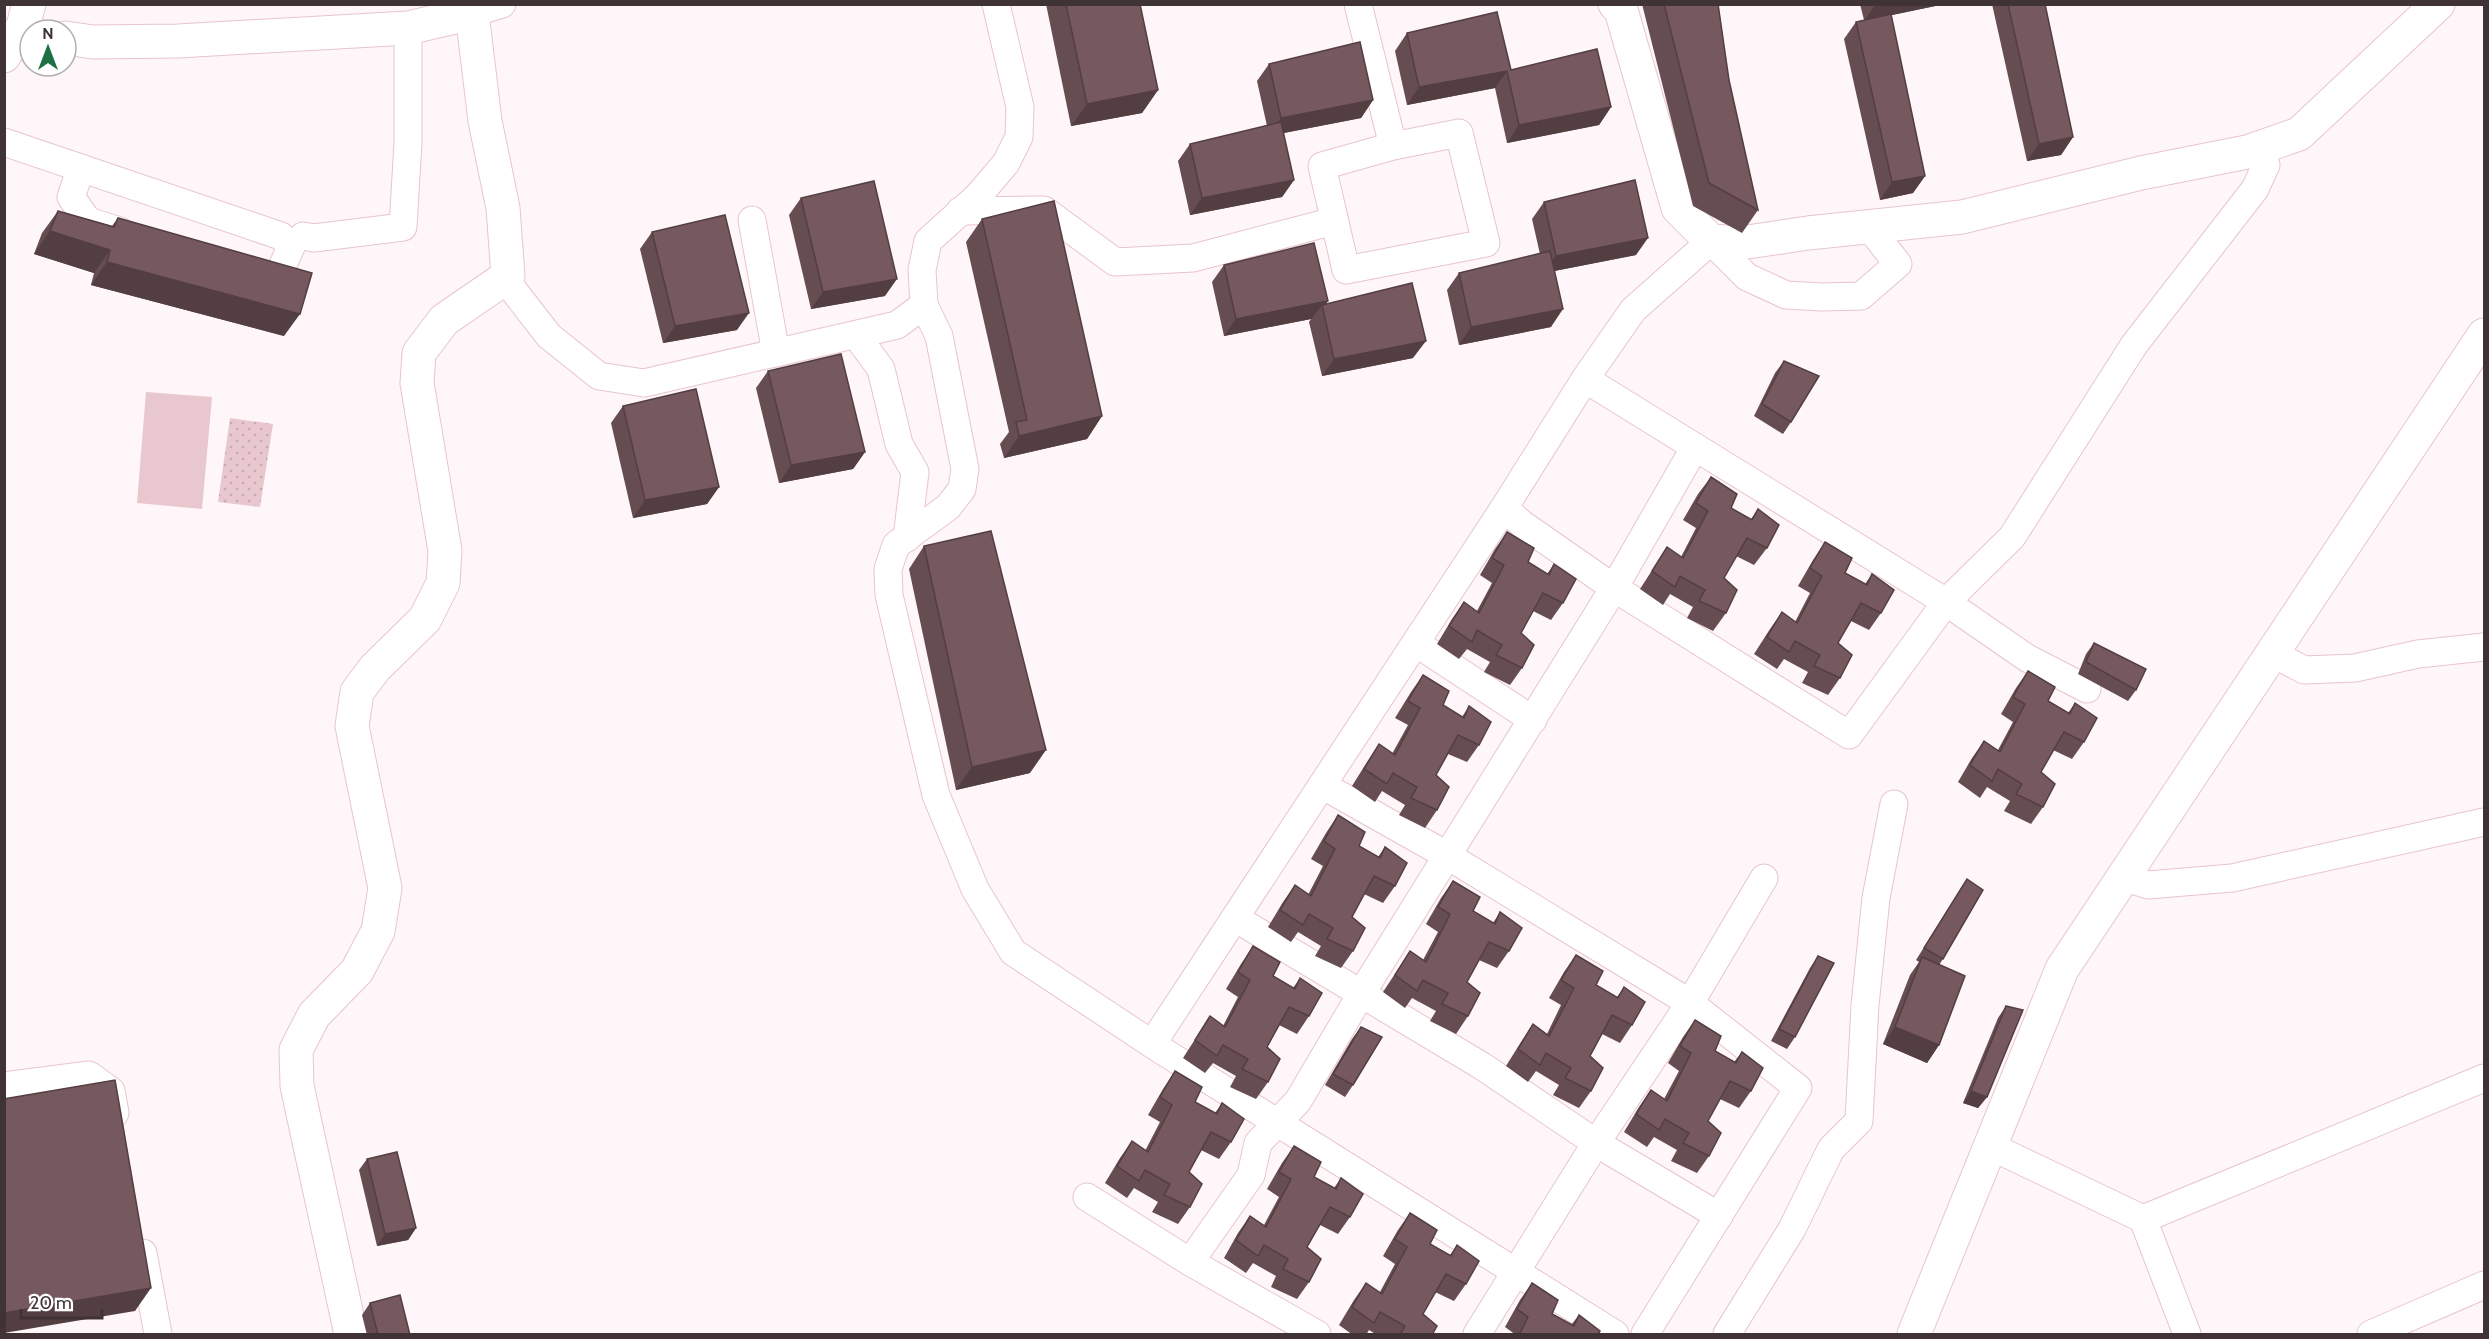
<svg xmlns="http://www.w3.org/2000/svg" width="2489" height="1339" viewBox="0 0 2489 1339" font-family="Cabin,sans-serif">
<defs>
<pattern id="park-dots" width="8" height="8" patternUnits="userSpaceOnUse" patternTransform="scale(1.5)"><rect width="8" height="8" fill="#e8c7ce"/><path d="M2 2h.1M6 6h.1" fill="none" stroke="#c8abb2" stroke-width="1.8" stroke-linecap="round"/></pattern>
</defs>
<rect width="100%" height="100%" fill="#fef6f8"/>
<polygon fill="url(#park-dots)" points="230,418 273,424 260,507 218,502"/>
<polygon fill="#e8c7ce" points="146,392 212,397 202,509 137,503"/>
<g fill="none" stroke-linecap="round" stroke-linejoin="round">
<defs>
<g id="street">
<polyline points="472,4 472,13 502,4"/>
<polyline points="1358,4 1393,146"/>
<polygon points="1459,133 1486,243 1346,270 1322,166 1393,146"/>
<polyline points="4,142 281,236 291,247 277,278 257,272"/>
<polyline points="81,168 71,197 88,221 120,231"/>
<polyline points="960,211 1044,210 1115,262 1193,258 1334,221"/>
<polyline points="752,220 776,353"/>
<polyline points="1869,227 1898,264 1861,296 1822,297 1786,295 1747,277 1711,241 1633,310 1585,379 1504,508 1522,524 1614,588 1849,735 1946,602 2012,537 2134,345 2255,189 2266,165"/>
<polyline points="303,236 314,238 403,227 408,143 408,28"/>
<polyline points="504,278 549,336 599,376 644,383 897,325 924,305 922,270 928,241 978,196 1006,163 1019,137 1020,107 996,4"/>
<polyline points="924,305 939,336 965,469 962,489 948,507 896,545 888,569 889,595 936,795 975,889 1013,952 1161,1050 1615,1334"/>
<polyline points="856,335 881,369 899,444 915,472 907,538"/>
<polyline points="1585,379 1946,602 2027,658 2087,689"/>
<polyline points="1416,643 1533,720"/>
<polyline points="2272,653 2304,670 2355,668 2418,654 2484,647"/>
<polyline points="1322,785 1448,856 1690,1003 1798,1088 1645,1334"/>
<polyline points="2123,877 2148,885 2232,878 2484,822"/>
<polyline points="1235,918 1482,1066 1596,1143 1719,1216"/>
<polyline points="1152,1044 1504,508"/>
<polyline points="4,1086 89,1075 111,1091 115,1113"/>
<polyline points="1990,1146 2143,1219"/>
<polyline points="1087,1197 1190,1262 1251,1175 1258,1143 1298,1101 1361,994 1614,588 1695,447"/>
<polyline points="143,1253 158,1334"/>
<polyline points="1190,1262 1317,1334"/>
<polyline points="1477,1334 1596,1143 1690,1003 1764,878"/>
<polyline points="1727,1334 1792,1229 1831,1149 1859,1121 1865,1005 1876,898 1894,804"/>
<polyline points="2187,1334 2143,1219 2484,1078"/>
<polyline points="2371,1334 2484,1285"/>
</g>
<g id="secondary">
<polyline points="1615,4 1621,10 1678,208 1711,241 1741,243 1808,233 1962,217 2141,173 2247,152 2299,134 2438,4"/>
<polyline points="66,38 93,42 178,41 408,28 472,13 485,121 503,208 508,276 444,320 419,353 417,383 445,551 443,583 425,619 375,668 357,692 352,726 385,888 378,931 357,971 314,1015 296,1050 297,1086 351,1334"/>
<polyline points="4,56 23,26 29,4"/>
<polyline points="1914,1334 2062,969 2484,335"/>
</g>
</defs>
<use href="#street" stroke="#e8c5cc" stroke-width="29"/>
<use href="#secondary" stroke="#e8c5cc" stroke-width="35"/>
<use href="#street" stroke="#fff" stroke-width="27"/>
<use href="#secondary" stroke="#fff" stroke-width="33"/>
</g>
<g fill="#654d52">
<polygon points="1046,4 1140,4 1158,90 1142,113 1071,126"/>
<polygon points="1642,4 1718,4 1729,80 1758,210 1742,233 1693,206"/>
<polygon points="1860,4 1945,4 1891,15 1925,176 1913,193 1880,200 1844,39 1856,22 1864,20"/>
<polygon points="1992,4 2045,4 2073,137 2061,155 2027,161"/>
<polygon points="1407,33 1511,70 1611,107 1599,125 1507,143 1495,88 1407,105 1395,51"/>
<polygon points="1269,64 1373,100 1361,118 1283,133 1294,180 1282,197 1190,215 1178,161 1190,144 1267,126 1257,81"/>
<polygon points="801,198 885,296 811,309 789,215"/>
<polygon points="1544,202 1636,255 1554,271 1551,327 1459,345 1447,290 1459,273 1540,254 1532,219"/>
<polygon points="58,211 112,226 118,218 284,336 91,285 94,273 34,254 42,233"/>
<polygon points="982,219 1102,416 1087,439 1004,458 1000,444 1009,432 966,242"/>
<polygon points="652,232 737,330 663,343 640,249"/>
<polygon points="1224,265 1328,301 1326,304 1413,358 1322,376 1309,322 1311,319 1224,336 1212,282"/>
<polygon points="1784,361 1791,422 1783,434 1754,416 1775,373"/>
<polygon points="768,371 865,452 853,469 779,483 756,388"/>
<polygon points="623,406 719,487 707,504 633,518 611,423"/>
<polygon points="1711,477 1731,508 1751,519 1758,509 1767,548 1754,565 1736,556 1724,578 1726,613 1713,631 1687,618 1693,607 1670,594 1663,605 1640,589 1667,547 1681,557 1696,528 1683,520 1698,494"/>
<polygon points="1507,532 1528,562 1547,574 1554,564 1563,603 1551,620 1533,611 1521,633 1522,668 1510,685 1484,672 1490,662 1467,649 1459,659 1437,644 1452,619 1464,602 1477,611 1492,583 1480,575 1495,549"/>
<polygon points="1825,542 1845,573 1865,584 1872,574 1881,613 1869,630 1851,621 1838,643 1840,678 1828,695 1802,683 1808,672 1784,659 1777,669 1754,654 1770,629 1782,612 1795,622 1810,593 1798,586 1813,560"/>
<polygon points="924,546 1030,773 956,790 909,569"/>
<polygon points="2094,643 2136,690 2128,701 2078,674 2086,654"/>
<polygon points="2028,671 2048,701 2068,713 2075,703 2084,742 2072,759 2053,750 2041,772 2043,807 2031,824 2004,811 2010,801 1987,787 1980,798 1958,782 1972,758 1984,741 1998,750 2013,722 2001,714 2016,688"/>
<polygon points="1423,675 1443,705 1462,717 1469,706 1479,745 1467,762 1448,754 1436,775 1437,810 1425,828 1399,815 1405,805 1382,791 1375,802 1352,786 1367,762 1379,744 1392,754 1408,725 1395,718 1411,692"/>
<polygon points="1338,815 1359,846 1378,857 1385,847 1395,886 1383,903 1364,894 1352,917 1353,951 1341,968 1315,956 1321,946 1298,932 1291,942 1268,927 1283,902 1295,885 1308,895 1323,866 1311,859 1326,833"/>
<polygon points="1967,879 1943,959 1939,965 1939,1045 1927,1063 1883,1044 1910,975 1919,962 1916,960"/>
<polygon points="1453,881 1473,911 1493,923 1500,912 1509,951 1497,968 1479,960 1467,982 1468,1016 1456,1034 1430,1021 1436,1011 1412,998 1405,1008 1383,992 1410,951 1423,960 1438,932 1426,924 1441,898"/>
<polygon points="1253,946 1273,976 1293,988 1300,978 1309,1016 1297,1034 1279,1025 1267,1047 1268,1082 1256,1099 1230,1087 1236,1076 1213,1063 1205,1073 1183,1058 1210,1016 1223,1026 1238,997 1226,989 1241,964"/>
<polygon points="1576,955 1596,985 1617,997 1624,987 1632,1025 1620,1043 1602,1034 1590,1056 1591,1091 1579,1108 1553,1095 1559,1085 1536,1071 1528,1082 1506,1066 1521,1042 1533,1024 1547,1034 1561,1005 1549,998 1564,972"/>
<polygon points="1818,956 1795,1037 1787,1049 1771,1041 1810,968"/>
<polygon points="2006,1006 1987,1097 1978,1108 1963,1103 1998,1018"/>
<polygon points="1695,1020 1715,1051 1734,1062 1742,1052 1751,1091 1739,1108 1720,1099 1708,1121 1709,1156 1697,1173 1671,1161 1677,1150 1654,1137 1647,1147 1624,1132 1639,1107 1651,1090 1664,1099 1679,1071 1668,1063 1683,1037"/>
<polygon points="1361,1027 1353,1085 1345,1097 1325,1085 1352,1039"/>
<polygon points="1175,1071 1195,1102 1215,1113 1222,1103 1231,1142 1219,1159 1201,1150 1189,1172 1190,1207 1178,1224 1152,1212 1158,1202 1134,1188 1127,1198 1105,1183 1120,1158 1132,1141 1145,1151 1160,1122 1148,1115 1163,1089"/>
<polygon points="1294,1146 1314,1177 1334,1188 1341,1178 1350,1217 1338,1234 1320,1225 1307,1247 1309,1282 1297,1299 1271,1287 1276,1276 1253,1263 1246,1273 1224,1258 1238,1233 1250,1216 1264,1225 1279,1197 1267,1189 1282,1163"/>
<polygon points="367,1159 416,1228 408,1240 377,1246 359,1170"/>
<polygon points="1410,1213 1430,1244 1450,1255 1457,1245 1466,1284 1454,1301 1435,1292 1423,1314 1432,1335 1377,1335 1369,1330 1366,1335 1353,1335 1339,1325 1354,1300 1366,1283 1380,1292 1395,1264 1383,1256 1398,1230"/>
<polygon points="1532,1283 1552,1314 1571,1325 1579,1315 1598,1335 1516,1335 1505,1327 1520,1300"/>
<polygon points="370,1303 410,1335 367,1335 362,1315"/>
</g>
<g fill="#533e42">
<polygon points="1876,4 1945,4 1864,21"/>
<polygon points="1507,71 1495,88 1407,105 1419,87"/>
<polygon points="1158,90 1142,113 1071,126 1087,104"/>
<polygon points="1373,100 1361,118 1269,136 1281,118"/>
<polygon points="1611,107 1599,125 1507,143 1519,125"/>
<polygon points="2073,137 2061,155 2027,161 2039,144"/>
<polygon points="1925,176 1913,193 1880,200 1892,182"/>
<polygon points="1294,180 1282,197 1190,215 1202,198"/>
<polygon points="50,231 110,250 94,273 34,254"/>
<polygon points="1648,238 1636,255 1544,273 1556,256"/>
<polygon points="107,262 300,314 284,336 91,285"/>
<polygon points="897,279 885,296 811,309 823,292"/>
<polygon points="1328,301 1322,309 1322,305 1311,319 1224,336 1236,319"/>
<polygon points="1563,309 1551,327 1459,345 1471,327"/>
<polygon points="749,313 737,330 663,343 675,326"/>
<polygon points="1426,341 1413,358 1322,376 1334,359"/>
<polygon points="1102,416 1087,439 1004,458 1019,436"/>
<polygon points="865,452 853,469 779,483 791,465"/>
<polygon points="719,487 707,504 633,518 645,500"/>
<polygon points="1046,750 1030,773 956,790 972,767"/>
<polygon points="1895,1027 1939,1045 1927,1063 1883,1044"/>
<polygon points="1971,1091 1987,1097 1978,1108 1963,1103"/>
<polygon points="416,1228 408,1240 377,1246 385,1234"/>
<polygon points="151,1288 135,1311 4,1333 4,1313"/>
</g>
<g fill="#76595f" stroke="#533e42" stroke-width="1.5">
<polygon points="1066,4 1140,4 1158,90 1087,104"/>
<polygon points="1664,4 1718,4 1729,80 1758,210 1709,183"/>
<polygon points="2008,4 2045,4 2073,137 2039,144"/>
<polygon points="1497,12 1511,70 1597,49 1611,107 1519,125 1507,71 1419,87 1407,33"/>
<polygon points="1891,14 1925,176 1892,182 1856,22"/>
<polygon points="1360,42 1373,100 1281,118 1269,64"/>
<polygon points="1281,122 1294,180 1202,198 1190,144"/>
<polygon points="1635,180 1648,238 1556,256 1544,202"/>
<polygon points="874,181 897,279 823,292 801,198"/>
<polygon points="1054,201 1102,416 1019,436 1016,422 1027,420 982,219"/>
<polygon points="58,211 114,227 118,218 312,273 300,314 107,262 110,250 50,231"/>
<polygon points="725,215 749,313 675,326 652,232"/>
<polygon points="1314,243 1328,301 1236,319 1224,265"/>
<polygon points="1550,251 1563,309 1471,327 1459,273"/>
<polygon points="1412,283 1426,341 1334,359 1322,305"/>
<polygon points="841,354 865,452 791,465 768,371"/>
<polygon points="1784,361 1819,376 1791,422 1762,404"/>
<polygon points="696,389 719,487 645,500 623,406"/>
<polygon points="1711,477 1737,494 1731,508 1752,520 1758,509 1779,525 1767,548 1747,538 1724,578 1737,590 1726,613 1699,601 1705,590 1680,576 1675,587 1652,571 1667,547 1683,558 1708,511 1696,503"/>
<polygon points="991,531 1046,750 972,767 924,546"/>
<polygon points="1507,532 1534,548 1528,562 1549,575 1554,564 1576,579 1563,603 1543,593 1521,633 1534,645 1522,668 1496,655 1502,645 1477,630 1472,642 1449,626 1464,602 1479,613 1504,565 1492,558"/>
<polygon points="1825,542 1852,558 1845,573 1867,585 1872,574 1894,590 1881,613 1861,603 1838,643 1852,655 1840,678 1814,666 1820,655 1795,641 1789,652 1767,637 1782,612 1797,623 1822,576 1810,568"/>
<polygon points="2094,643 2146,669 2136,690 2086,662"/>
<polygon points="2028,671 2055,687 2048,701 2070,714 2075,703 2097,718 2084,742 2064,732 2041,772 2055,784 2043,807 2016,794 2022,784 1998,769 1992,781 1970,765 1984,741 2000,752 2025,704 2013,697"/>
<polygon points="1423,675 1449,691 1443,705 1464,718 1469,706 1491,722 1479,745 1458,735 1436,775 1449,787 1437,810 1411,798 1417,787 1393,773 1387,784 1364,769 1379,744 1395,755 1420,708 1408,701"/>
<polygon points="1338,815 1365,832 1359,846 1380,858 1385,847 1407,863 1395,886 1374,876 1352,917 1365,928 1353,951 1327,939 1333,928 1309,914 1303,925 1280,910 1295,885 1311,896 1335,849 1324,841"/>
<polygon points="1967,879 1983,890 1943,959 1924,948"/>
<polygon points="1453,881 1480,897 1473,911 1495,924 1500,912 1522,928 1509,951 1489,942 1467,982 1480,993 1468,1016 1442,1004 1448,993 1423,980 1417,991 1395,975 1410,951 1426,962 1450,914 1438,907"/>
<polygon points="1253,946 1280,962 1273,976 1295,989 1300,978 1322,993 1309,1016 1289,1007 1267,1047 1280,1059 1268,1082 1242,1069 1248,1059 1223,1045 1217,1056 1195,1040 1210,1016 1225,1027 1250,980 1238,972"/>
<polygon points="1576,955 1603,971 1596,985 1618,998 1624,987 1645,1002 1632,1025 1612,1015 1590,1056 1603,1068 1591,1091 1565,1078 1571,1068 1546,1053 1540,1065 1518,1049 1533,1024 1549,1036 1574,988 1561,980"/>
<polygon points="1818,956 1834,963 1795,1037 1779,1029"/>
<polygon points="1922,957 1965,976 1939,1045 1895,1027"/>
<polygon points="2006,1006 2023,1010 1987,1097 1971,1091"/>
<polygon points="1695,1020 1721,1036 1715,1051 1736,1063 1742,1052 1763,1068 1751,1091 1730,1081 1708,1121 1721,1133 1709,1156 1683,1143 1689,1133 1665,1119 1659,1130 1636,1114 1651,1090 1667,1101 1691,1053 1680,1046"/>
<polygon points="1361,1027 1382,1037 1353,1085 1333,1074"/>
<polygon points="1175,1071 1202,1087 1195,1102 1217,1114 1222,1103 1244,1119 1231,1142 1211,1132 1189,1172 1202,1184 1190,1207 1164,1195 1170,1184 1145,1170 1139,1181 1117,1166 1132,1141 1148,1152 1172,1105 1160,1097"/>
<polygon points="115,1080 151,1288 4,1313 4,1099"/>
<polygon points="1294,1146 1321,1162 1314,1177 1336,1189 1341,1178 1363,1194 1350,1217 1330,1207 1307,1247 1321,1259 1309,1282 1283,1269 1288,1259 1264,1245 1258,1256 1236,1240 1250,1216 1266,1227 1291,1179 1279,1172"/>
<polygon points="397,1152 416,1228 385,1234 367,1159"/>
<polygon points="1410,1213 1437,1230 1430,1244 1451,1256 1457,1245 1479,1261 1466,1284 1446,1274 1423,1314 1437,1326 1432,1335 1400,1335 1405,1326 1380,1312 1374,1323 1352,1307 1366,1283 1382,1294 1407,1247 1395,1239"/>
<polygon points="1532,1283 1558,1300 1552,1314 1574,1326 1579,1315 1600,1331 1598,1335 1519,1335 1528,1317 1517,1309"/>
<polygon points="400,1295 410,1335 378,1335 370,1303"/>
</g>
<rect width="2489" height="1339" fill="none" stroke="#403336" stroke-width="12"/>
<g transform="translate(48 48)"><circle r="28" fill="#ffffff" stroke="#b3adaf" stroke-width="1.5"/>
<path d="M0-4.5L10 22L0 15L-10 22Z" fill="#1d7042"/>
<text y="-9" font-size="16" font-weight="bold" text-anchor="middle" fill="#403336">N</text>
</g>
<path d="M21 1309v9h81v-9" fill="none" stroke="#403336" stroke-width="3"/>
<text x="30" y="1309" font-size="18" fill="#403336" stroke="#ffffff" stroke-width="4.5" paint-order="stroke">20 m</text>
</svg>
